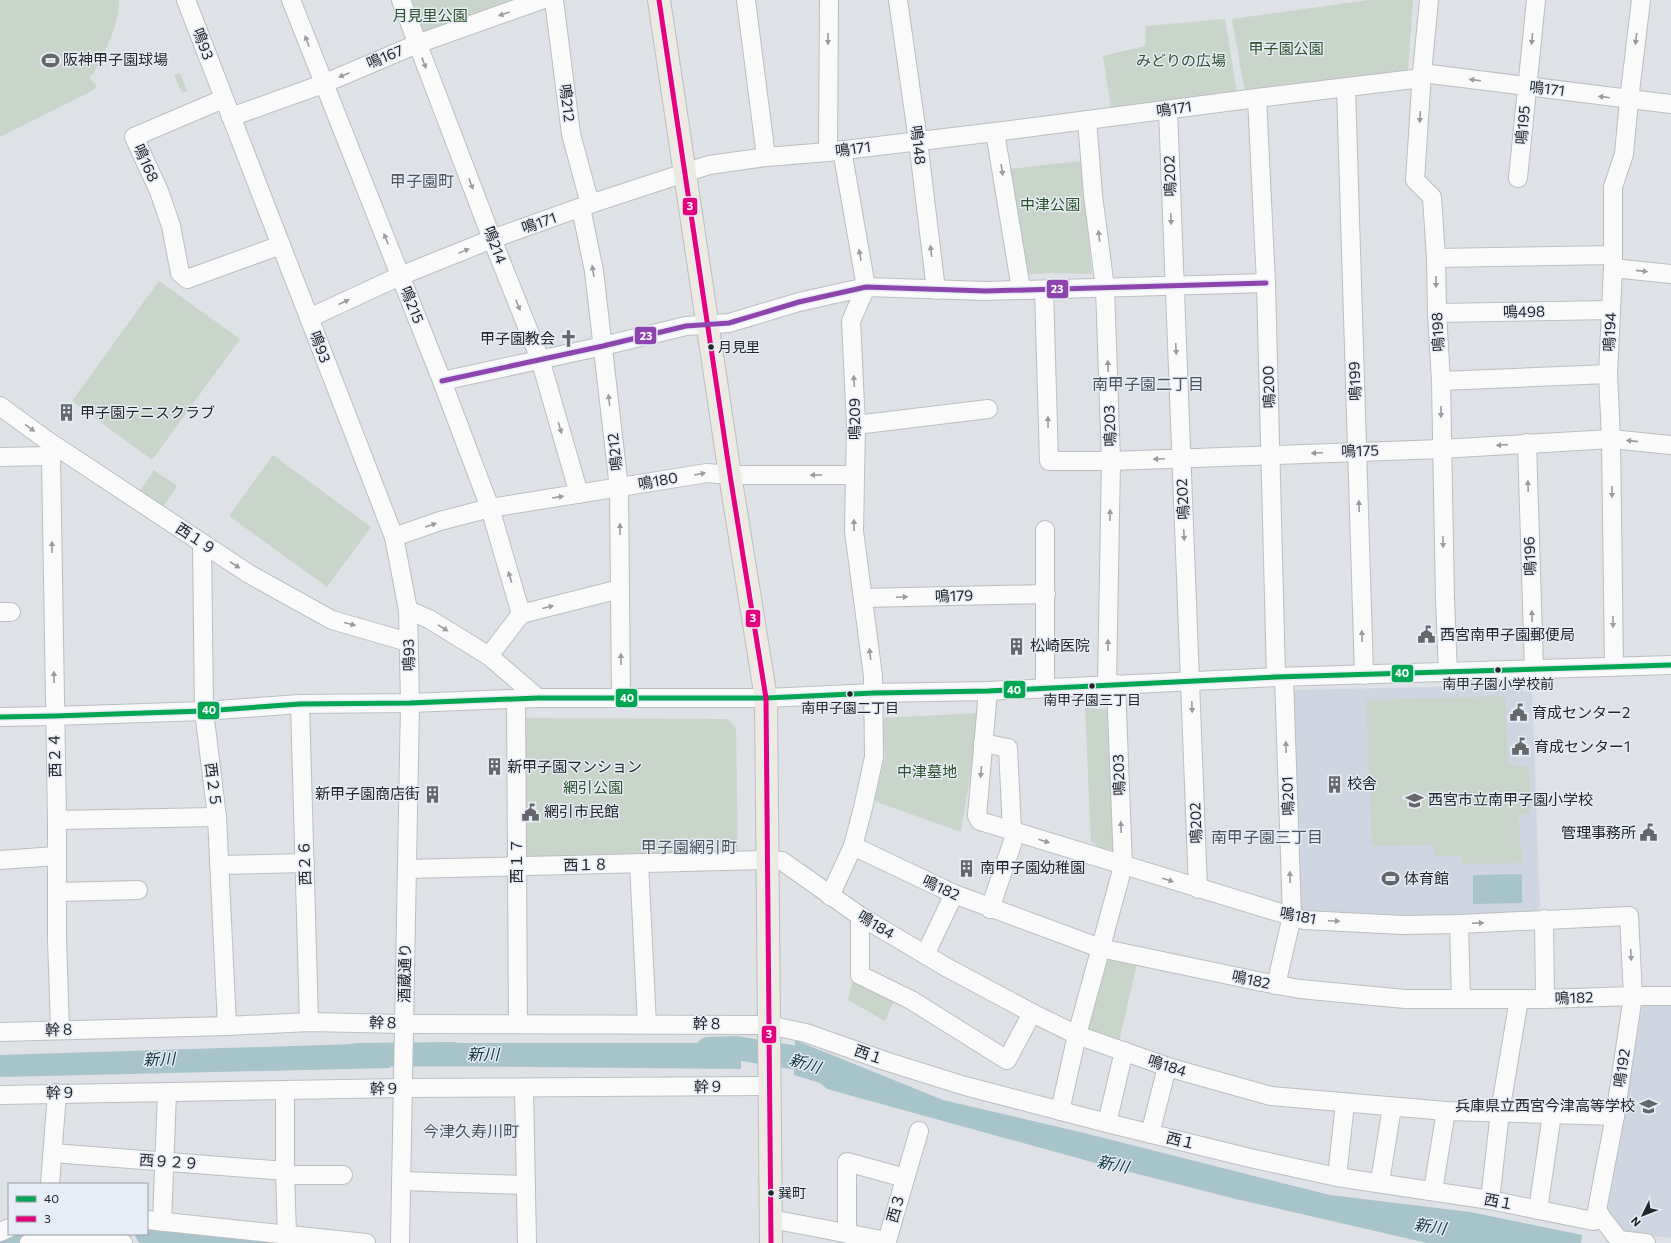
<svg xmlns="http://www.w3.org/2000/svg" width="1671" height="1243" viewBox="0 0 1671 1243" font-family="Commissioner,'Noto Sans JP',sans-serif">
<rect width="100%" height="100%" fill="#dee1e6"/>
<g fill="#d0d6e1">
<polygon points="1522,685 1523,692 1532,692 1540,907 1534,914 1403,918 1302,914 1297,908 1290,690"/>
<polygon points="1643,1001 1671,1002 1671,1238 1626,1233 1608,1209"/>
</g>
<g fill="#c9d4ca">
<path d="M0,0h119c-1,28 -13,50 -26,74l-4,4 8,8 -5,5 -92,46z"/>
<polygon points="408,0 514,0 427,34 419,32"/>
<polygon points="1369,0 1413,0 1408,71 1245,93 1232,19"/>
<polygon points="1225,19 1237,92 1111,109 1103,56 1145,46 1146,26"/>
<polygon points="180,73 187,91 182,93 174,75"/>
<polygon points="1081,161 1092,274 1050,273 1024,275 1010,169"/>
<polygon points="159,281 240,339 152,460 72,401"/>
<polygon points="273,455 371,527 327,587 229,516"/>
<polygon points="154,470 177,486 163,507 140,491"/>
<polygon points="1505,696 1508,765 1529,766 1531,814 1519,815 1520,846 1522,847 1522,863 1462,864 1462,856 1435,856 1433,845 1372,846 1366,700"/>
<polygon points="1085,708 1110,710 1116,851 1101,848 1091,842"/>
<polygon points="980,713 961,832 874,801 885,758 882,718"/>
<polygon points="524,718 727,719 736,728 738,853 526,860 523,854"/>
<polygon points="1109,958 1137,963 1119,1042 1098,1034 1089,1029 1086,1019 1102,962"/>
<polygon points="852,982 894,1000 885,1021 848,1000"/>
</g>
<g fill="#a6c4ca">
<polygon points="1522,874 1522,903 1473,904 1473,875"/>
<polygon points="795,1040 943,1100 1088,1134 1330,1195 1470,1212 1582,1235 1581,1243 1427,1243 1236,1199 1110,1167 827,1089 820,1083 794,1075"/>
<polygon points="389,1043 390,1068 0,1077 0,1055"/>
<polygon points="421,1043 741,1043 741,1069 420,1066"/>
</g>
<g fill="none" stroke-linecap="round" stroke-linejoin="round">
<g stroke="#a6c4ca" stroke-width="24">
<polyline points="708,1049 736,1048 797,1058 825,1068"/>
<polyline points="356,1055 453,1054"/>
<polyline points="147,1233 257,1243"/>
<polyline points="0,1242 17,1234"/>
</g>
<defs>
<g id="minor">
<polyline points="186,0 394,537 408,610 410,703 400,1243"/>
<polyline points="291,0 442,381 490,508 521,614"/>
<polyline points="401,0 492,239 540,359 579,494"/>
<polyline points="554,0 571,134 590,204"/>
<polyline points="746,0 766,157"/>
<polyline points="898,0 918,141 936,290"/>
<polyline points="1429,0 1422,73 1415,180 1432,197 1436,258 1437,313 1441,381 1445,599 1448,673"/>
<polyline points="1422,73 1671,104"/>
<polyline points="1346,88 1364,675"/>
<polyline points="1257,98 1266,283 1276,677"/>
<polyline points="224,100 216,102 134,137 159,191 171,226 180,273 187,279 281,245"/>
<path d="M1168,110c8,260 22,519 30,779"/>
<polyline points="231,117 323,84 417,44 541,0"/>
<polyline points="1087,120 1093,195 1105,288 1111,461 1107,684"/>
<polyline points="995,132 1021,289"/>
<polyline points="828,152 829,0"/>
<polyline points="1518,178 1536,0"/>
<polyline points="581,208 594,271 619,488 621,698"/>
<polyline points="1436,258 1613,255"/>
<polyline points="1613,268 1671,274"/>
<polyline points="1044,290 1049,461 1111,461 1441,449 1611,439 1671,445"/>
<polyline points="1437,313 1611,310"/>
<polyline points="309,318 400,276 492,239 590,204 709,165 766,157 828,152 995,132 1257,98 1422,78"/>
<polyline points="442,381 603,346 686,326 729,323 799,302 866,287 986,291 1266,283"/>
<polyline points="1441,381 1608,374"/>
<polyline points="0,406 45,439 249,574 332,620 408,642"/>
<polyline points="856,425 988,409"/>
<polyline points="1527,443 1534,669"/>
<polyline points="51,456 57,820 57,939 60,1030"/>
<polyline points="0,457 51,456"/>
<polyline points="394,537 440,521 490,508 707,473 730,475 855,475"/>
<polyline points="202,543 204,711 217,817 227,1026"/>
<polyline points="863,598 1046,594"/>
<polyline points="408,610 429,619 489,656 538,698"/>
<polyline points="0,612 11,612"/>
<polyline points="489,656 521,614 620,589"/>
<polyline points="1614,667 1611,439 1608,374 1613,268 1613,187 1624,154 1629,100 1641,0"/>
<polyline points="1045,687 1045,530"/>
<polyline points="988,691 977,816 980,821 1304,920 1403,925 1459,924 1629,916 1633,996 1615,1116 1597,1210 1602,1218 1619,1240 1646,1243"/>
<polyline points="516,699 518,1024"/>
<polyline points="300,704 309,1022"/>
<polyline points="0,717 54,716 204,711 300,704 410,703 538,698 766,698 874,693 988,691 1276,677 1671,665"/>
<polyline points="983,743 1008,748 1012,831"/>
<polyline points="57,820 217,817"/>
<polyline points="853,846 954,894 1100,948 1267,983 1300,989 1405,999 1545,999 1633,996 1671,996"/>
<polyline points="0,860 56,856"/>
<polyline points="639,863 647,1024"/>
<polyline points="219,865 305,863"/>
<polyline points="407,869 766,860 782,861 860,916 946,967 1032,1013 1077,1035 1171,1068 1271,1096 1446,1111 1615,1116"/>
<polyline points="57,892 138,890"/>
<polyline points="830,896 853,846 863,808 874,757 873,676 854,531 856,425 851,321 866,287 842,150"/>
<polyline points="990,909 1016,832"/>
<polyline points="860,916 860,975 911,1000 1007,1060 1032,1013"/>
<polyline points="1544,919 1545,999"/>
<polyline points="1459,924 1461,999"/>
<polyline points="925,955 954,894"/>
<polyline points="1276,985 1292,916 1284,677"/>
<polyline points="0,1032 227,1026 309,1022 404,1024 768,1025 806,1033 885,1061 965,1086 1107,1123 1250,1158 1337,1177 1490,1200 1593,1221 1602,1218"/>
<polyline points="524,1088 527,1243"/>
<polyline points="285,1091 285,1171 287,1235"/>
<polyline points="0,1095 404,1088 769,1086"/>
<polyline points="1060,1111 1077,1035 1123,866 1116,684"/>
<polyline points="1107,1123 1124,1051"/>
<polyline points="1150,1134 1167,1067"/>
<polyline points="53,1153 285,1171"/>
<polyline points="285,1175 343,1175"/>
<polyline points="1337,1177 1345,1103"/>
<polyline points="401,1181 526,1185"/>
<polyline points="1380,1182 1392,1107"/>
<polyline points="50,1184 57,1093"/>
<polyline points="1433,1190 1446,1111"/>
<polyline points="1490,1200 1500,1112 1519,999"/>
<polyline points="1538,1210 1552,1114"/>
<polyline points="771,1219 887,1241 919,1131"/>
<polyline points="147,1220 366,1243"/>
<polyline points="162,1222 167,1093"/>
<polyline points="0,1232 9,1228"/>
<polyline points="847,1234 847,1162 905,1178"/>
<polyline points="29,1243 44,1236 123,1243"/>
</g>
<polyline id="major" points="659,0 730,475 766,698 771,1243"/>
</defs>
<use href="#minor" stroke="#bbbec1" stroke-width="20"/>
<use href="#major" stroke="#bbbdbf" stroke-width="24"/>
<use href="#minor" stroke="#fafafb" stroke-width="18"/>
<use href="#major" stroke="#edeae4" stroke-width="22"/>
<defs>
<polyline id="bus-1" points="0,717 54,716 204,711 300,704 410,703 538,698 766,698 874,693 988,691 1276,677 1671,665"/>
<polyline id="bus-2" points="659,0 730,475 766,698 771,1243"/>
<polyline id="bus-3" points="442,381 603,346 686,326 729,323 799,302 866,287 986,291 1266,283"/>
</defs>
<use href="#bus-1" stroke="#e7edf6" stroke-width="8"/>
<use href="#bus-2" stroke="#e7edf6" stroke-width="8"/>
<use href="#bus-3" stroke="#e7edf6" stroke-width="8"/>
<use href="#bus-1" stroke="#00a651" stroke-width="5"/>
<use href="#bus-2" stroke="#e5007d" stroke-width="5"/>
<use href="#bus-3" stroke="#8e44ad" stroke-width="5"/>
</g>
<defs><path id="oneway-solid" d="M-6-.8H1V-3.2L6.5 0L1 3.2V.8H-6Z"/></defs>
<g fill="#9a9b9c">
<use href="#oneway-solid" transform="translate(504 14) rotate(161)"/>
<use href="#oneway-solid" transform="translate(828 39) rotate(90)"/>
<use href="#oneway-solid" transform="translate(1532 39) rotate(96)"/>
<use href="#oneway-solid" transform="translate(1636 39) rotate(97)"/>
<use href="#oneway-solid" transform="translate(307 41) rotate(-111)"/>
<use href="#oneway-solid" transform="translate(424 63) rotate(69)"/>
<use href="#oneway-solid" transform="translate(344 75) rotate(157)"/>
<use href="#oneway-solid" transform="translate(1475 80) rotate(-173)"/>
<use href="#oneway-solid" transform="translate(1604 97) rotate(-173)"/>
<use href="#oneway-solid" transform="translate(1420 117) rotate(94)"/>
<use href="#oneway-solid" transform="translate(1002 170) rotate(81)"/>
<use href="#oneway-solid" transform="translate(471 184) rotate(69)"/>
<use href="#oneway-solid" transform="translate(1171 219) rotate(88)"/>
<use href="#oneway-solid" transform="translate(1099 236) rotate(-97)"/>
<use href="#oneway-solid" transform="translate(386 239) rotate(-112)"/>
<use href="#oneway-solid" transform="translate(464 251) rotate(-22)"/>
<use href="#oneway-solid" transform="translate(931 251) rotate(-97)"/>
<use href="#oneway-solid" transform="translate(860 255) rotate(-100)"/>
<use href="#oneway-solid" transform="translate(593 271) rotate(-99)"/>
<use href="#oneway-solid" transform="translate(1642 271) rotate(6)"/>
<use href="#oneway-solid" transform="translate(1436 282) rotate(89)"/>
<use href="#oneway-solid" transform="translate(344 302) rotate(-25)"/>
<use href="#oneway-solid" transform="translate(518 305) rotate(68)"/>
<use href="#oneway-solid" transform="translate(1176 349) rotate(87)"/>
<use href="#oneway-solid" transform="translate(1108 366) rotate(-92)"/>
<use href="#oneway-solid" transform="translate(854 381) rotate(-93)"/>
<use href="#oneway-solid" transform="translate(609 400) rotate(-97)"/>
<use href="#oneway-solid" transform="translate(1441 412) rotate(90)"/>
<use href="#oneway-solid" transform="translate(1048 422) rotate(-91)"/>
<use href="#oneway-solid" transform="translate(30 428) rotate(36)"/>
<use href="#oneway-solid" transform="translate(560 428) rotate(74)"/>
<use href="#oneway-solid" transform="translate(1632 441) rotate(-174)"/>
<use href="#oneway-solid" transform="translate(1502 445) rotate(176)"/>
<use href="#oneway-solid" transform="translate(1317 453) rotate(177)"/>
<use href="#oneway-solid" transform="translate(1159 459) rotate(178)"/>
<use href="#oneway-solid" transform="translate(700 474) rotate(-10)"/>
<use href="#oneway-solid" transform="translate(816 475) rotate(-180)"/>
<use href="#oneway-solid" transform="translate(1528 486) rotate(-92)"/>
<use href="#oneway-solid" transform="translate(1612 492) rotate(89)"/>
<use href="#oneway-solid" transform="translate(558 497) rotate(-9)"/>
<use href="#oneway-solid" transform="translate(1359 506) rotate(-92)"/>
<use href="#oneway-solid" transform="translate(1110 515) rotate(-89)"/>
<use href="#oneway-solid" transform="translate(431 525) rotate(-19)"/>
<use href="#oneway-solid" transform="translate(854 525) rotate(-90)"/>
<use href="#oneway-solid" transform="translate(620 529) rotate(-91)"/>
<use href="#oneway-solid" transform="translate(1184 535) rotate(87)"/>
<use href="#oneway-solid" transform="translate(1443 542) rotate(89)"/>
<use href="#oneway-solid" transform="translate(52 547) rotate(-91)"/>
<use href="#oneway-solid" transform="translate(235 565) rotate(33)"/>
<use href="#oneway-solid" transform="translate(510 577) rotate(-106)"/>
<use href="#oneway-solid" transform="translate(902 597) rotate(-2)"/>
<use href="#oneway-solid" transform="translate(548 607) rotate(-14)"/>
<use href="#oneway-solid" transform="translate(1532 616) rotate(-92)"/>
<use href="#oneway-solid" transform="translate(1613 622) rotate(89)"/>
<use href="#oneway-solid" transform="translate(350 624) rotate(15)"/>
<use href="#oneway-solid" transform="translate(443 628) rotate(32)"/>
<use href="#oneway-solid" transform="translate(1362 636) rotate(-92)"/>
<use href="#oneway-solid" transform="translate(1108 645) rotate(-89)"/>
<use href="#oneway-solid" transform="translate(870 654) rotate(-97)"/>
<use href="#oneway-solid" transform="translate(621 659) rotate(-91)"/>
<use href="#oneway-solid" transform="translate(54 677) rotate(-91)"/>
<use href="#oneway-solid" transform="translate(1192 707) rotate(88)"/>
<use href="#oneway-solid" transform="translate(1286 747) rotate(-92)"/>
<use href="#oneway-solid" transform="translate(981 772) rotate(95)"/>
<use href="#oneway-solid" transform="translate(1121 827) rotate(-92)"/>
<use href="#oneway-solid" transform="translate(1044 841) rotate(17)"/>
<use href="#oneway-solid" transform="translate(1290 877) rotate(-92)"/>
<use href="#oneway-solid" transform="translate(1168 880) rotate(17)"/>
<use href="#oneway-solid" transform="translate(1334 921) rotate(3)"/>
<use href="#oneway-solid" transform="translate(1478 923) rotate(-3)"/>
<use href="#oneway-solid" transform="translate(1631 955) rotate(87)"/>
</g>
<defs>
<symbol id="stadium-bare" viewBox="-9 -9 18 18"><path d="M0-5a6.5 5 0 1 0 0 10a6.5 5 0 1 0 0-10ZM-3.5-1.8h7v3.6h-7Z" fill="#65676b" stroke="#e7edf6" stroke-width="2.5" paint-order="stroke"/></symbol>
<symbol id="church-bare" viewBox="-9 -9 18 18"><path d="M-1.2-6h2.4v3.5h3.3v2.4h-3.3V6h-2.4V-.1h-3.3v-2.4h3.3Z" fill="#65676b" stroke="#e7edf6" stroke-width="2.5" paint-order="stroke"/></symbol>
<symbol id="building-bare" viewBox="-9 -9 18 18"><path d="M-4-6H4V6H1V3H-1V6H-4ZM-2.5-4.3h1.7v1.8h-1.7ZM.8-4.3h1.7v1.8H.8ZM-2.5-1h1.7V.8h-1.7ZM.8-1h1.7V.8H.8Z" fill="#65676b" stroke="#e7edf6" stroke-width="2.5" paint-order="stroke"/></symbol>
<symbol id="civic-bare" viewBox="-9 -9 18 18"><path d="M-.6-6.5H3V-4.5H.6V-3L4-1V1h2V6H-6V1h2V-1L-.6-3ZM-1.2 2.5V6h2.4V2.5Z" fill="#65676b" stroke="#e7edf6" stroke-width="2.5" paint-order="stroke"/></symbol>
<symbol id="school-bare" viewBox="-9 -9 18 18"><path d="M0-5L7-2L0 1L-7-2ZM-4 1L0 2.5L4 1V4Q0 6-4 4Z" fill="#65676b" stroke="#e7edf6" stroke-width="2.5" paint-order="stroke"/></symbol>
</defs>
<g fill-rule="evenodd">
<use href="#stadium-bare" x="38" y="48" width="25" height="25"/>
<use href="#church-bare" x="556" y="326" width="25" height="25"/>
<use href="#building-bare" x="54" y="400" width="25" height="25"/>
<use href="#civic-bare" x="1414" y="622" width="25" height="25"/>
<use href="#building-bare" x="1004" y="634" width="25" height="25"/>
<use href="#civic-bare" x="1506" y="700" width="25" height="25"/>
<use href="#civic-bare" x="1508" y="734" width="25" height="25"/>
<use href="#building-bare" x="482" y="754" width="25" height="25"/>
<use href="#building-bare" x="1322" y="772" width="25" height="25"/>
<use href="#building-bare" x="420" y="782" width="25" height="25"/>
<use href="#school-bare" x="1402" y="788" width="25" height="25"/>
<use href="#civic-bare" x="518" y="800" width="25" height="25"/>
<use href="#civic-bare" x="1636" y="820" width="25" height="25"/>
<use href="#building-bare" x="954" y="856" width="25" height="25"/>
<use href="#stadium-bare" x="1378" y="866" width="25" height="25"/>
<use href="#school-bare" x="1636" y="1094" width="25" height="25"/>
</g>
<g fill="#242629" stroke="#e7edf6" stroke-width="1.5">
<circle cx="711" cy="347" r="3.5"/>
<circle cx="1498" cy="670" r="3.5"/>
<circle cx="1092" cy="686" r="3.5"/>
<circle cx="850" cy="694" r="3.5"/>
<circle cx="771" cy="1193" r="3.5"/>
</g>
<g text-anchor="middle" stroke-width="3" stroke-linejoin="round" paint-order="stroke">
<g font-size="14" fill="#242629" stroke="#e7edf6">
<text x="718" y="352" text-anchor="start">月見里</text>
<text x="1498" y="689">南甲子園小学校前</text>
<text x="1092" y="705">南甲子園三丁目</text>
<text x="850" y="713">南甲子園二丁目</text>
<text x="778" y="1198" text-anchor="start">巽町</text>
</g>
<g font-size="15" fill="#2c5029" stroke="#e7edf6">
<text x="430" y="21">月見里公園</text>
<text x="1286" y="54">甲子園公園</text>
<text x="1181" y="66">みどりの広場</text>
<text x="1050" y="210">中津公園</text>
<text x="927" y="777">中津墓地</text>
<text x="593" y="793">網引公園</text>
</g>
<g font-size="15" fill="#242629" stroke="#e7edf6">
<text transform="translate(203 44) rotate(69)" y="5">鳴93</text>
<text transform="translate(385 57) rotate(-23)" y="5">鳴167</text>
<text transform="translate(1547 89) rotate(7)" y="5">鳴171</text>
<text transform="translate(567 103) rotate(83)" y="5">鳴212</text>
<text transform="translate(1174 109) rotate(-8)" y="5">鳴171</text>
<text transform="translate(1523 125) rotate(-85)" y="5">鳴195</text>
<text transform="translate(918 145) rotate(83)" y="5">鳴148</text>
<text transform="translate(853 149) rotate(-7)" y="5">鳴171</text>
<text transform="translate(146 163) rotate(66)" y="5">鳴168</text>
<text transform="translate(1170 176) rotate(-92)" y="5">鳴202</text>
<text transform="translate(539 223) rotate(-19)" y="5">鳴171</text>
<text transform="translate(495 245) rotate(69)" y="5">鳴214</text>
<text transform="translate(412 305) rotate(68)" y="5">鳴215</text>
<text transform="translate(1524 312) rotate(-1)" y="5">鳴498</text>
<text transform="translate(1438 332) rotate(-93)" y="5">鳴198</text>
<text transform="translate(1610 332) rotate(-87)" y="5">鳴194</text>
<text transform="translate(320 347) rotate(69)" y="5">鳴93</text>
<text transform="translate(1355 381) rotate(-92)" y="5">鳴199</text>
<text transform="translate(1269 387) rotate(-92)" y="5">鳴200</text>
<text transform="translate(855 419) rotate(-91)" y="5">鳴209</text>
<text transform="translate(1110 426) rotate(-92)" y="5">鳴203</text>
<text transform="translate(1360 451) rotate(-2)" y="5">鳴175</text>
<text transform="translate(615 452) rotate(-97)" y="5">鳴212</text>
<text transform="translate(658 481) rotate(-10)" y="5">鳴180</text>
<text transform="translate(1183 499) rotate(-93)" y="5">鳴202</text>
<text transform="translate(196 539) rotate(33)" y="5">西１９</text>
<text transform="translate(1530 556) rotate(-92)" y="5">鳴196</text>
<text transform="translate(954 596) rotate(-2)" y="5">鳴179</text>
<text transform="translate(409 655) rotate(-91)" y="5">鳴93</text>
<text transform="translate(55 755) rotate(-91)" y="5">西２４</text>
<text transform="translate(1119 775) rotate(-92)" y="5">鳴203</text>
<text transform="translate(213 785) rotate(83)" y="5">西２５</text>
<text transform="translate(1288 796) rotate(-92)" y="5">鳴201</text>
<text transform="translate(1196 823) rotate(-92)" y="5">鳴202</text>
<text transform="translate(517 861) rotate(-90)" y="5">西１７</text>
<text transform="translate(305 863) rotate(-92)" y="5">西２６</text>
<text transform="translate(586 865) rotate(-1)" y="5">西１８</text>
<text transform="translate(941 888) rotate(25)" y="5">鳴182</text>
<text transform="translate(1298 916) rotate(11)" y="5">鳴181</text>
<text transform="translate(876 925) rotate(31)" y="5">鳴184</text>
<text transform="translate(405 973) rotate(-89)" y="5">酒蔵通り</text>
<text transform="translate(1251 980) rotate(12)" y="5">鳴182</text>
<text transform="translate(1574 998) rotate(-2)" y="5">鳴182</text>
<text transform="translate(384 1023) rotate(1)" y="5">幹８</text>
<text x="708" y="1029">幹８</text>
<text transform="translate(60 1030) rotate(-2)" y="5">幹８</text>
<text transform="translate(869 1055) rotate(19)" y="5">西１</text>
<text transform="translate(1167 1066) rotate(18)" y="5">鳴184</text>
<text transform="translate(1622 1068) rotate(-81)" y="5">鳴192</text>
<text transform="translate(709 1087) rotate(-1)" y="5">幹９</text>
<text transform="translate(385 1089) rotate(-1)" y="5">幹９</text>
<text transform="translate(61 1093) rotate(-1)" y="5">幹９</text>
<text transform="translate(1181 1141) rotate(14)" y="5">西１</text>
<text transform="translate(169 1162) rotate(4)" y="5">西９２９</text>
<text transform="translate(1499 1202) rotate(11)" y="5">西１</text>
<text transform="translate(896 1208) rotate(-74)" y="5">西３</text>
</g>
<g font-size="15" fill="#242629" stroke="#e7edf6" text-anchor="start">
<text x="63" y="65">阪神甲子園球場</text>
<text x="555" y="344" text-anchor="end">甲子園教会</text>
<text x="80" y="418">甲子園テニスクラブ</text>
<text x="1440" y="640">西宮南甲子園郵便局</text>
<text x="1030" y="651">松崎医院</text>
<text x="1532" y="718">育成センター2</text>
<text x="1534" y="752">育成センター1</text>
<text x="507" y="772">新甲子園マンション</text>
<text x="1347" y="789">校舎</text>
<text x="420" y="799" text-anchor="end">新甲子園商店街</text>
<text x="1428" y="805">西宮市立南甲子園小学校</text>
<text x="544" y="817">網引市民館</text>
<text x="1636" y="838" text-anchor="end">管理事務所</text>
<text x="980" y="873">南甲子園幼稚園</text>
<text x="1404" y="884">体育館</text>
<text x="1635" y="1111" text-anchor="end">兵庫県立西宮今津高等学校</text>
</g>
<g font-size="16" fill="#50555d" stroke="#e7edf6">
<text x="422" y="187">甲子園町</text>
<text x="1148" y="390">南甲子園二丁目</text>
<text x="1267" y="843">南甲子園三丁目</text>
<text x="689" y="853">甲子園網引町</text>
<text x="471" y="1137">今津久寿川町</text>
</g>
<g font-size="16" font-style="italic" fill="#0d373c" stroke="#e7edf6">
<text x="483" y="1060">新川</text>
<text transform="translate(159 1059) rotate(-2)" y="6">新川</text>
<text transform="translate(805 1063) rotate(17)" y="6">新川</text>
<text transform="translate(1113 1164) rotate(12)" y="6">新川</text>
<text transform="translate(1430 1226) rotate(9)" y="6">新川</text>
</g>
</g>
<g stroke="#e7edf6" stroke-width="1.5">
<rect x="682" y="197" width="16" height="19" rx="4" fill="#e5007d"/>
<rect x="1046" y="279" width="23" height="20" rx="4" fill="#8e44ad"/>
<rect x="634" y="326" width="23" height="19" rx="4" fill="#8e44ad"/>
<rect x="745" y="609" width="16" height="19" rx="4" fill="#e5007d"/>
<rect x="1391" y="664" width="23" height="19" rx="4" fill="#00a651"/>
<rect x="1003" y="680" width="23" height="19" rx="4" fill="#00a651"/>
<rect x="615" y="688" width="23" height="20" rx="4" fill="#00a651"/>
<rect x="197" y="701" width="23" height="19" rx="4" fill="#00a651"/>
<rect x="761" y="1025" width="16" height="19" rx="4" fill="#e5007d"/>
</g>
<g font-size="11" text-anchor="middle" font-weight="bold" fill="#fff">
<text x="690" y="210">3</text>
<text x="1057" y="293">23</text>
<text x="646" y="340">23</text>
<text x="753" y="622">3</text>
<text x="1402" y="677">40</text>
<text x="1014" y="694">40</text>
<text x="627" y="702">40</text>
<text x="209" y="714">40</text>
<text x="769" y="1038">3</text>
</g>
<rect x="8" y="1183" width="140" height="52" fill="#e7edf6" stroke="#999da4"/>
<rect x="16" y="1196" width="20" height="6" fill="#00a651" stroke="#999da4"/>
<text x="44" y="1203" font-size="12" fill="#242629">40</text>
<rect x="16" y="1216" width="20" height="6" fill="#e5007d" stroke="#999da4"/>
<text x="44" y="1223" font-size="12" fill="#242629">3</text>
<g transform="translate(1643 1215) rotate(227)" stroke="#e7edf6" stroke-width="3" paint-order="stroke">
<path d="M0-3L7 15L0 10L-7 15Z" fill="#242629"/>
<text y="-6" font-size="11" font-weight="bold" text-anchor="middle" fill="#242629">N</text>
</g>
</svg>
